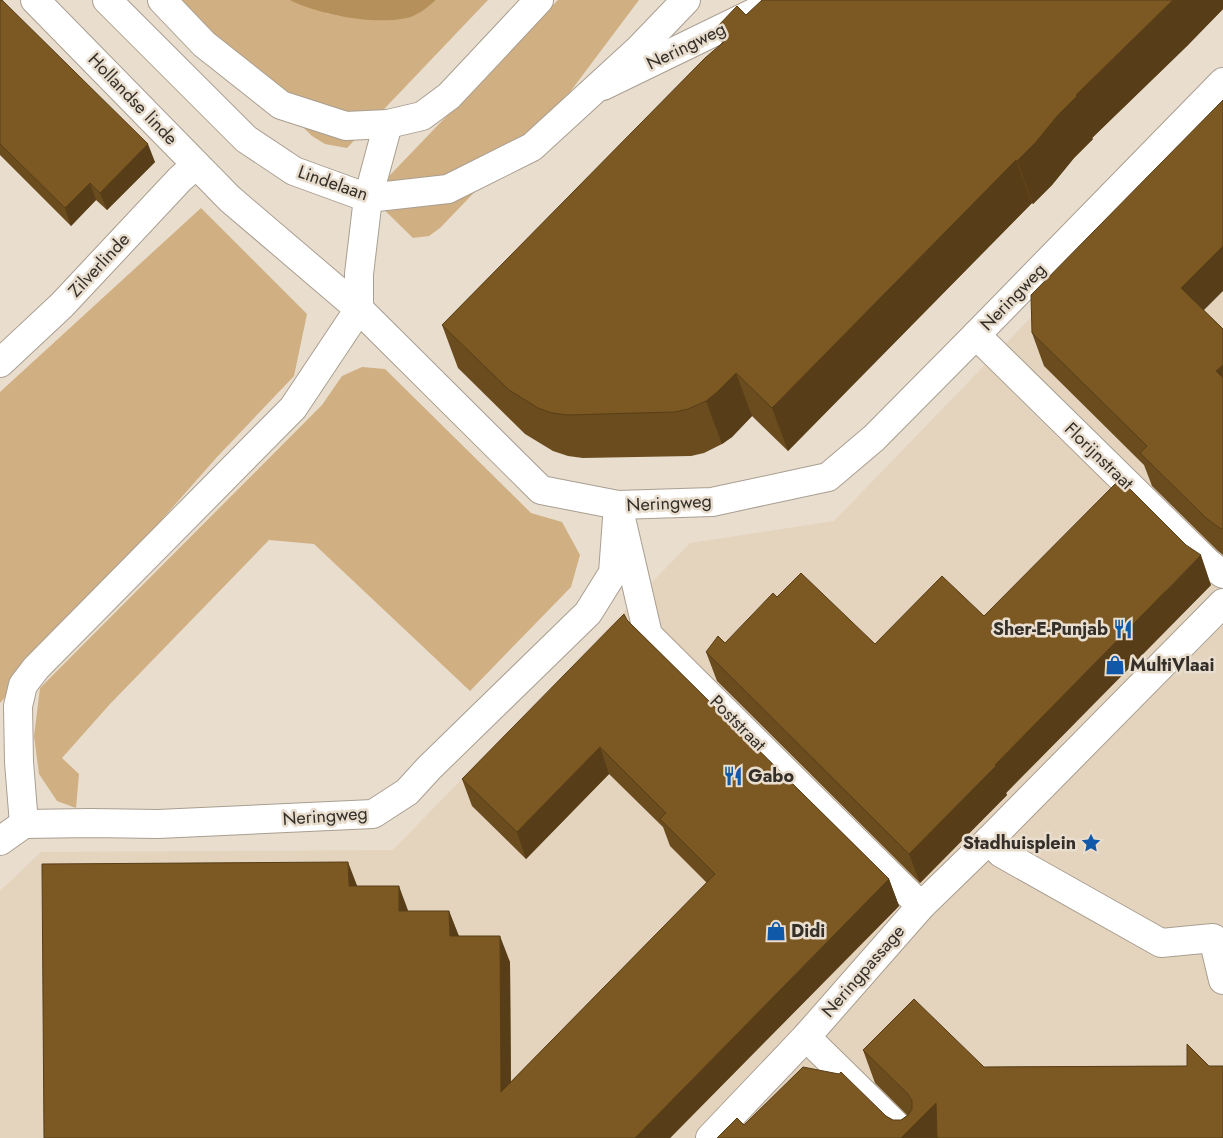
<svg xmlns="http://www.w3.org/2000/svg" width="1223" height="1138" viewBox="0 0 1223 1138" font-family="Jost,sans-serif">
<rect width="100%" height="100%" fill="#e9ddce"/>
<polygon fill="#e4d4be" points="1223,123 1223,1138 0,1138 0,891 41,852 393,850 690,543 834,521 1004,345"/>
<g fill="#d0af82" fill-rule="evenodd">
<path d="M175,0h249l-3,11 15,-11h52l-141,148 -22,-4 -13,-8zM325,13l83,5c-29,2 -55,1 -83,-5z"/>
<polygon points="558,0 639,0 567,96 440,228 429,236 413,238 370,196"/>
<polygon points="201,208 307,314 294,376 217,457 0,703 0,392"/>
<polygon points="362,367 385,369 531,513 562,522 580,555 571,587 470,691 314,544 269,540 110,704 62,758 79,774 76,808 57,801 39,774 34,736 40,688 322,405 342,376"/>
</g>
<path fill="#b6905b" d="M290,0h146c-8,7 -19,16 -29,18 -33,7 -88,-3 -117,-18z"/>
<g fill="none" stroke-linecap="round" stroke-linejoin="round">
<defs>
<g id="street">
<polyline points="35,0 230,199 359,309"/>
<polyline points="603,86 780,0"/>
<polyline points="359,309 359,274 368,198 388,124"/>
<polyline points="976,335 1208,563 1223,574"/>
<polyline points="0,363 62,305 180,179 196,165"/>
<polyline points="620,514 648,635 921,906"/>
<polyline points="989,840 1001,853 1161,943 1213,938 1223,980"/>
<polyline points="806,1037 909,1138"/>
<polyline points="710,1138 806,1037 921,906 989,840 1223,603"/>
</g>
<g id="secondary">
<polyline points="107,0 246,139 294,171 368,198 448,189 532,147 640,48 686,0"/>
<polyline points="162,0 204,44 281,105 346,126 388,124 422,116 449,96 539,0"/>
<polyline points="24,824 19,762 18,706 23,685 36,668 293,408 359,309 541,490 618,505 712,502 828,477 874,438 976,335 1223,82"/>
<polyline points="0,841 24,824 91,823 158,824 373,814 407,792 429,768 588,613 613,573 618,505"/>
</g>
</defs>
<use href="#street" stroke="#a99e90" stroke-width="30"/>
<use href="#secondary" stroke="#a99e90" stroke-width="30"/>
<use href="#street" stroke="#fff" stroke-width="28"/>
<use href="#secondary" stroke="#fff" stroke-width="28"/>
</g>
<g fill="#6b4c1e">
<polygon points="0,0 155,162 107,210 96,200 71,226 0,155"/>
<polygon points="1223,0 1223,9 1187,46 1092,138 1093,139 1074,158 1052,185 1033,204 1032,203 788,451 752,416 732,437 722,444 704,453 691,456 583,458 568,456 553,451 525,434 458,368 442,325 722,43 717,27 746,15"/>
<polygon points="1204,311 1223,329 1223,555 1218,551 1152,486 1144,465 1044,366 1032,333"/>
<polygon points="1211,585 1006,793 1007,795 920,883 717,681 706,652 725,643 777,597 875,644 984,616"/>
<polygon points="627,620 889,879 899,906 670,1138 44,1138 357,886 408,911 449,911 459,936 510,962 511,1082 707,883 670,846 663,827 609,774 526,859 472,806 462,779"/>
<polygon points="863,1050 984,1067 1209,1066 1223,1138 744,1125 886,1116 893,1120 901,1120 908,1116 875,1083"/>
</g>
<g fill="#573e18">
<polygon points="1173,0 1223,0 1223,9 1187,46 1092,138 1093,139 1074,158 1052,185 1033,204 1017,161 1076,95"/>
<polygon points="148,144 155,162 107,210 100,193"/>
<polygon points="1016,160 1032,203 788,451 772,408"/>
<polygon points="90,183 96,200 71,226 65,208"/>
<polygon points="1223,246 1223,291 1193,321 1181,288"/>
<polygon points="1223,365 1223,389 1216,371"/>
<polygon points="736,373 752,416 732,437 722,444 706,401"/>
<polygon points="1201,555 1211,585 1006,793 1007,795 920,883 909,854 995,765"/>
<polygon points="600,747 609,774 526,859 517,832"/>
<polygon points="348,862 358,888 349,886"/>
<polygon points="889,879 899,906 670,1138 635,1138"/>
<polygon points="399,886 409,913 399,911"/>
<polygon points="449,911 459,937 450,936"/>
<polygon points="500,936 510,962 511,1118 501,1092"/>
<polygon points="936,1103 946,1138 901,1138"/>
</g>
<g fill="#7c5823" stroke="#573e18">
<polygon points="0,0 2,0 148,144 100,193 90,183 65,208 0,144"/>
<polygon points="762,0 1173,0 1076,95 1077,96 1058,115 1036,142 1017,161 1016,160 772,408 736,373 716,393 706,401 688,409 675,412 567,415 552,413 538,408 509,390 442,325 705,58 727,39 717,27 737,6 746,15"/>
<polygon points="1223,100 1223,246 1181,288 1223,329 1223,365 1216,371 1223,378 1223,528 1221,529 1206,518 1140,453 1147,446 1032,333 1031,295"/>
<polygon points="1120,479 1186,545 1201,555 995,765 996,766 909,854 706,652 718,636 725,643 773,593 777,597 801,573 875,644 942,576 984,616"/>
<polygon points="624,614 627,620 889,879 635,1138 44,1138 42,864 348,862 349,886 399,886 399,911 449,911 450,936 500,936 501,1092 715,874 660,819 666,813 600,747 517,832 462,779"/>
<polygon points="914,999 984,1067 1187,1066 1187,1044 1209,1066 1223,1066 1223,1138 937,1138 936,1103 901,1138 717,1138 737,1118 744,1125 803,1067 839,1074 841,1072 886,1116 893,1120 901,1120 908,1115 912,1109 912,1101 908,1094 863,1050"/>
</g>
<defs>
<symbol id="restaurant-bare" viewBox="-9 -9 18 18"><path d="M-5-6h1v4h1v-4h1v4h1v-4h1v5L-1.5 .5V6h-2V.5L-5-1ZM5-6V6H3V1.5H1.5Q1.5-4 5-6Z" fill="#1059a9" stroke="#e9ddce" stroke-width="2.5" paint-order="stroke"/></symbol>
<symbol id="shop-bare" viewBox="-9 -9 18 18"><path d="M-5-2.5h2.3a2.7 3.5 0 0 1 5.4 0H5L5.5 6h-11ZM-1.5-2.5h3a1.5 2.3 0 0 0-3 0Z" fill="#1059a9" stroke="#e9ddce" stroke-width="2.5" paint-order="stroke"/></symbol>
<symbol id="sight-bare" viewBox="-9 -9 18 18"><path d="M0-6L1.8-2.2L6-1.7L2.9 1.2L3.7 5.4L0 3.3L-3.7 5.4L-2.9 1.2L-6-1.7L-1.8-2.2Z" fill="#1059a9" stroke="#e9ddce" stroke-width="2.5" paint-order="stroke"/></symbol>
</defs>
<g fill-rule="evenodd">
<use href="#restaurant-bare" x="1109" y="615" width="28" height="28"/>
<use href="#shop-bare" x="1101" y="651" width="28" height="28"/>
<use href="#restaurant-bare" x="719" y="762" width="28" height="28"/>
<use href="#sight-bare" x="1077" y="829" width="28" height="28"/>
<use href="#shop-bare" x="762" y="917" width="28" height="28"/>
</g>
<g text-anchor="middle" stroke-width="5" stroke-linejoin="round" paint-order="stroke">
<g font-size="18" fill="#342f29" stroke="#e9ddce">
<text transform="translate(686 46) rotate(-26)" y="6">Neringweg</text>
<text transform="translate(133 99) rotate(46)" y="6">Hollandse linde</text>
<text transform="translate(333 183) rotate(19)" y="6">Lindelaan</text>
<text transform="translate(99 265) rotate(-47)" y="6">Zilverlinde</text>
<text transform="translate(1013 297) rotate(-46)" y="6">Neringweg</text>
<text transform="translate(1099 456) rotate(44)" y="6">Florijnstraat</text>
<text transform="translate(669 503) rotate(-3)" y="6">Neringweg</text>
<text transform="translate(738 723) rotate(45)" y="6">Poststraat</text>
<text transform="translate(325 816) rotate(-4)" y="6">Neringweg</text>
<text transform="translate(863 971) rotate(-49)" y="6">Neringpassage</text>
</g>
<g font-size="18" font-weight="bold" fill="#342f29" stroke="#e9ddce" text-anchor="start">
<text x="1108" y="635" text-anchor="end">Sher-E-Punjab</text>
<text x="1130" y="671">MultiVlaai</text>
<text x="748" y="782">Gabo</text>
<text x="1076" y="849" text-anchor="end">Stadhuisplein</text>
<text x="791" y="937">Didi</text>
</g>
</g>
</svg>
